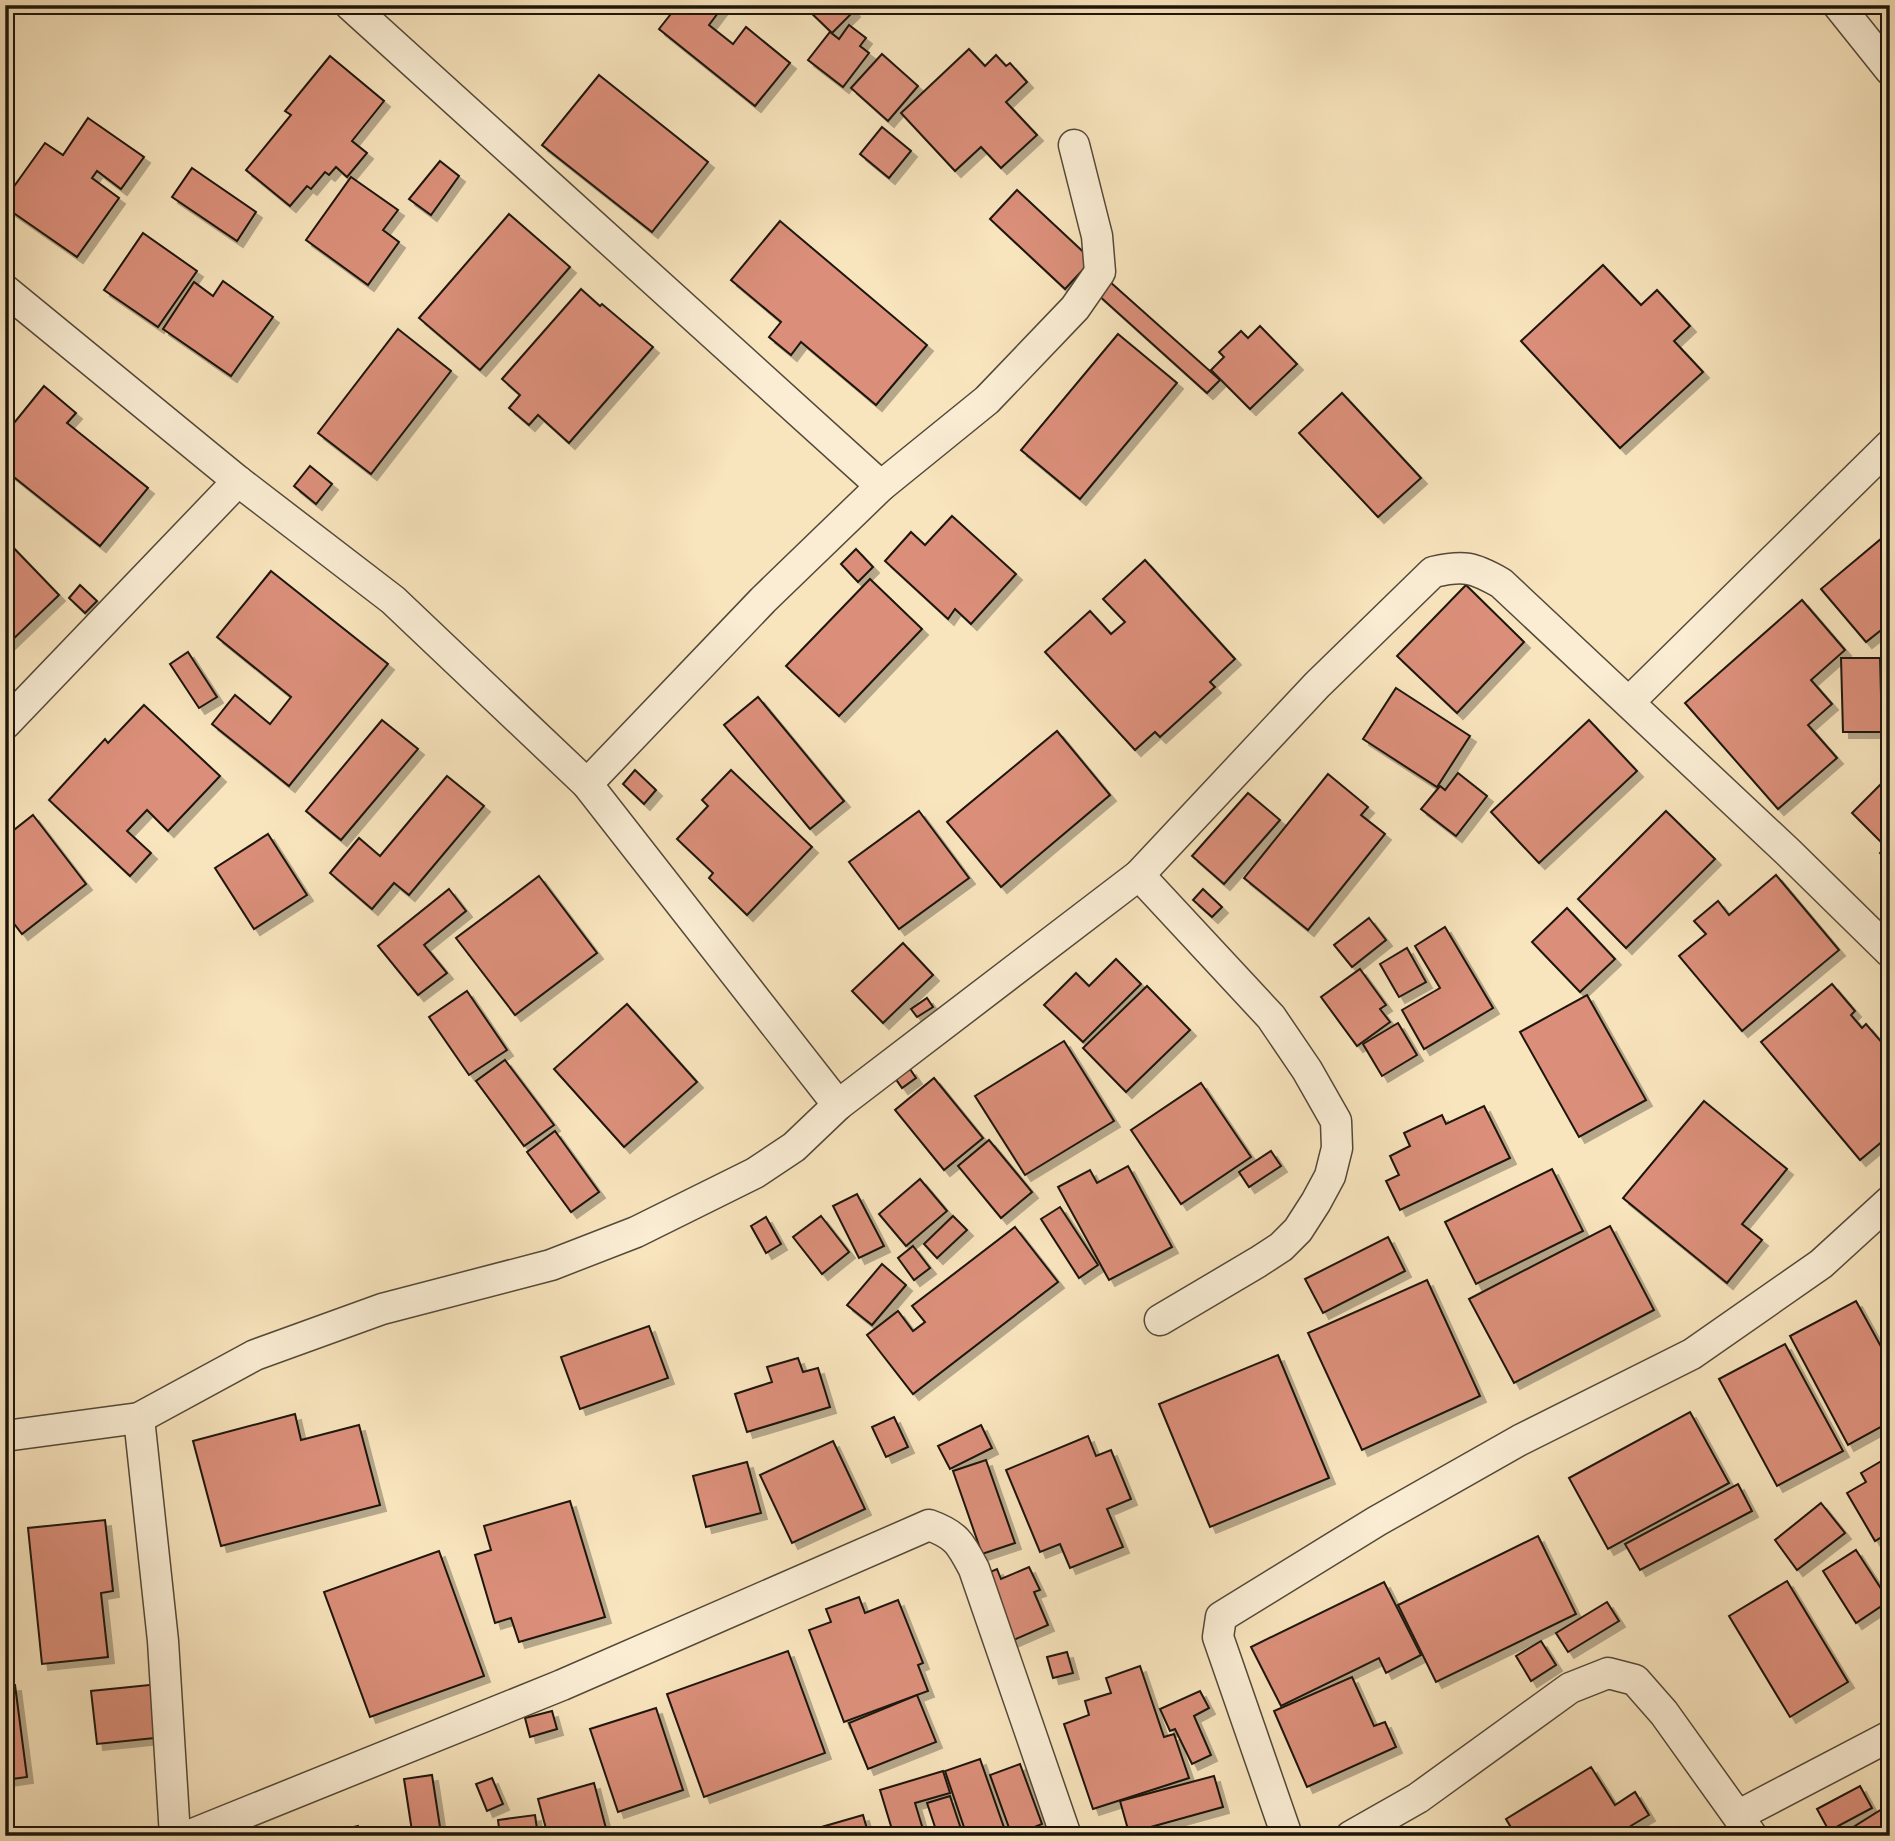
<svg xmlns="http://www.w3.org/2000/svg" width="1895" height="1841" viewBox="0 0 1895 1841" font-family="'IM FELL French Canon',serif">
<defs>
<filter id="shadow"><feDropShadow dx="6" dy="6" stdDeviation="0" flood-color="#0004"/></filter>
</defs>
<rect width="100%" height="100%" fill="#f8e4bd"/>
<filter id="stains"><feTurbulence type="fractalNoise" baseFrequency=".00286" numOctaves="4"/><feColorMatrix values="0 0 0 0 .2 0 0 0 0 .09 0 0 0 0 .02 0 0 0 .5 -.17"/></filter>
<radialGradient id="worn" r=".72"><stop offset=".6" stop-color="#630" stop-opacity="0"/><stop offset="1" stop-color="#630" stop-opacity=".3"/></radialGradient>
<g fill="#db8f7a" stroke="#1d150b" stroke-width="2" filter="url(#shadow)">
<polygon points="678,5 724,5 709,25 733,44 746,27 790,63 755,106 659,29"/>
<polygon points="803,5 849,5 854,11 832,33"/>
<polygon points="849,25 866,38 860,46 869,53 843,87 808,60 830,32 839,39"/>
<polygon points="969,49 985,66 996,55 1006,66 1010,63 1027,82 1006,102 1037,135 1001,168 981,147 955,171 901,113"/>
<polygon points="882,54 918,86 888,121 851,88"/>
<polygon points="330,56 384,101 352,141 367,153 347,177 336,167 329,175 325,172 311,189 307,186 290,206 246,170 291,115 285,111"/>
<polygon points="599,75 708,162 652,232 542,145"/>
<polygon points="88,118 144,157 121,189 97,171 92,178 119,198 77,257 5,207 5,199 45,143 63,155"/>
<polygon points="882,127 911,151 889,178 860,154"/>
<polygon points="440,161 459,176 431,215 409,199"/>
<polygon points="192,168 256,212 237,241 172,197"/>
<polygon points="351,177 398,210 383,230 399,242 368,285 306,240"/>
<polygon points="1017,190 1092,260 1065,289 990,219"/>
<polygon points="509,214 570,267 480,370 419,318"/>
<polygon points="780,221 927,345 876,405 801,342 791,355 769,337 781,322 731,280"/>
<polygon points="143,233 197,271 158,327 104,290"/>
<polygon points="1603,265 1641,305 1657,290 1690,326 1674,341 1703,372 1620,448 1521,341"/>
<polygon points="223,281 273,317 231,376 163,329 194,282 213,296"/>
<polygon points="1109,281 1220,380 1207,393 1097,294"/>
<polygon points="581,289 600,306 602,304 653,347 569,443 538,415 529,425 509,408 520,395 502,379"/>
<polygon points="1260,326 1297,364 1250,409 1211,370 1224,357 1219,352 1241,331 1248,338"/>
<polygon points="398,329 451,371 371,474 318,433"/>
<polygon points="1118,334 1177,383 1080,499 1021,450"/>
<polygon points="44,386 76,413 67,423 148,488 100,546 5,470 5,434"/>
<polygon points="1342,393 1421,478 1378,517 1299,433"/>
<polygon points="310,466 332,484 316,504 294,486"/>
<polygon points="952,516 1016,574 971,624 955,609 948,619 885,561 911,532 925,545"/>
<polygon points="1882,538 1890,548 1890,623 1866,642 1821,589"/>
<polygon points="5,539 59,595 5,647"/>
<polygon points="856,549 873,567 858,582 841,564"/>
<polygon points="1145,560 1235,659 1210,682 1215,687 1160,737 1155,732 1135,750 1045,652 1090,611 1111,634 1125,622 1103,599"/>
<polygon points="271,571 388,664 289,786 212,724 235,695 270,724 291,697 217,637"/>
<polygon points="870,579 922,629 839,716 786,666"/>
<polygon points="80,585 97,601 85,613 69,598"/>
<polygon points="1466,585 1524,642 1457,713 1397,656"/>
<polygon points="1802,600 1845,650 1811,680 1832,704 1808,725 1837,758 1778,809 1685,703"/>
<polygon points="188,652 217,697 199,708 170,664"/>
<polygon points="1841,658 1880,658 1882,732 1843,732"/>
<polygon points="1396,688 1470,736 1437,787 1363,739"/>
<polygon points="758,697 844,801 810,829 724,725"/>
<polygon points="144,705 220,776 168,831 147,810 127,831 151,853 130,876 49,800 105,739 108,743"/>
<polygon points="382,720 418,749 341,840 306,811"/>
<polygon points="1589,720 1637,771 1539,863 1491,812"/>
<polygon points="1057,731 1110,795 1001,887 947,822"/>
<polygon points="635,770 656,790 644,804 623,784"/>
<polygon points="731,770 812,847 747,915 709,878 713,873 677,839 708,806 702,800"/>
<polygon points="1458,773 1487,796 1456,836 1421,809 1440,786 1445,790"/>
<polygon points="1328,774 1368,807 1361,815 1385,834 1308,930 1244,878"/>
<polygon points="1890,775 1890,863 1880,853 1886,847 1852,813"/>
<polygon points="447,776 484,806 409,895 394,883 372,909 330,873 359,838 380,856"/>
<polygon points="1248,793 1280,820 1224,884 1192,856"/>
<polygon points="919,811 969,878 899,929 849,862"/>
<polygon points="1666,811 1715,859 1626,948 1578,899"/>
<polygon points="33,815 86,884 22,934 5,912 5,837"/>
<polygon points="268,834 307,895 254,929 215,868"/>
<polygon points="1776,875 1839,950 1742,1031 1679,956 1706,934 1694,921 1718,901 1729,915"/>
<polygon points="539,876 597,953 515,1015 456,938"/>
<polygon points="449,889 466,911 424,945 447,973 418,995 378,946"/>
<polygon points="1203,889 1222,907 1212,917 1193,900"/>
<polygon points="1567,908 1615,959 1580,992 1532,942"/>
<polygon points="1369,918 1386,940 1352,967 1334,945"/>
<polygon points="1445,927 1493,1008 1424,1049 1402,1010 1440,988 1415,946"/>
<polygon points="903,943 933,975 883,1023 852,991"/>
<polygon points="1407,948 1426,982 1399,997 1380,964"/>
<polygon points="1116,959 1141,984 1083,1042 1044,1005 1076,973 1089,986"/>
<polygon points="1360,969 1386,1005 1380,1009 1390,1022 1357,1046 1321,997"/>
<polygon points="1832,984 1855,1011 1851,1015 1862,1028 1866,1024 1890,1052 1890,1066 1888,1068 1890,1070 1890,1135 1860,1160 1761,1042"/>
<polygon points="1147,986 1190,1030 1126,1092 1083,1048"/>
<polygon points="467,991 507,1050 469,1075 429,1017"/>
<polygon points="1587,995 1646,1100 1579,1137 1520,1032"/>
<polygon points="927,998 933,1007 917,1017 911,1009"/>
<polygon points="627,1004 697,1082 624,1147 554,1069"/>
<polygon points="1398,1023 1417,1055 1382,1076 1363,1044"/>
<polygon points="1064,1041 1114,1121 1025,1175 975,1096"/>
<polygon points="505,1060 554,1125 524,1146 476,1081"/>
<polygon points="910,1069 916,1078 902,1088 895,1078"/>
<polygon points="934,1078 983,1138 944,1170 895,1110"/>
<polygon points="1201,1083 1251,1157 1181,1204 1131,1130"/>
<polygon points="1704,1101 1787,1169 1742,1224 1762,1240 1727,1283 1623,1198"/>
<polygon points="1484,1106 1510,1158 1400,1210 1386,1181 1399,1175 1390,1156 1410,1146 1404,1133 1442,1115 1446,1124"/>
<polygon points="555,1131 599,1192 571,1212 527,1152"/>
<polygon points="989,1140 1032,1192 1001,1218 958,1166"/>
<polygon points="1271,1151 1281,1166 1249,1187 1239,1172"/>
<polygon points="1128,1166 1172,1247 1109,1280 1058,1187 1090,1170 1097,1183"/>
<polygon points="1552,1169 1583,1231 1476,1284 1445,1222"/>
<polygon points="920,1179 947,1211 906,1246 879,1214"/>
<polygon points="857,1194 884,1246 859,1258 833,1206"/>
<polygon points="1060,1207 1098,1265 1079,1278 1041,1219"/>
<polygon points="821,1216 849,1252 822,1274 793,1237"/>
<polygon points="953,1216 967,1230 937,1258 924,1244"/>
<polygon points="766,1217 781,1244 766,1253 751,1226"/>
<polygon points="1610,1226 1654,1310 1514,1383 1469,1299"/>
<polygon points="1015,1227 1058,1282 913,1394 867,1335 898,1311 913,1331 925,1322 912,1306"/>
<polygon points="1388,1237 1405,1271 1323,1313 1305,1279"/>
<polygon points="913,1246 930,1268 914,1280 898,1258"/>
<polygon points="882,1264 906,1285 872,1325 847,1305"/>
<polygon points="1427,1280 1480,1396 1362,1450 1308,1333"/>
<polygon points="1856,1301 1890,1363 1890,1422 1848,1445 1790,1336"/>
<polygon points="649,1326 668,1378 580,1409 561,1357"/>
<polygon points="1785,1344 1843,1451 1777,1486 1719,1379"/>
<polygon points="1278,1355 1329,1478 1210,1527 1159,1404"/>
<polygon points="798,1358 803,1372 818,1368 830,1407 747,1432 735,1394 772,1382 767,1367"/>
<polygon points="1690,1412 1729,1483 1608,1549 1569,1478"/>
<polygon points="295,1414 301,1440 359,1425 380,1505 221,1546 193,1441"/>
<polygon points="894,1417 908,1447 886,1457 872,1427"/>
<polygon points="981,1425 992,1448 950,1469 938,1446"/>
<polygon points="1088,1436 1096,1456 1111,1450 1131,1499 1107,1509 1123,1547 1070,1568 1060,1544 1040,1552 1006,1470"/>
<polygon points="833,1441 865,1509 792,1543 760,1475"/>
<polygon points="1890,1456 1890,1501 1886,1504 1890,1510 1890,1532 1875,1541 1847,1493 1866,1482 1861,1473"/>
<polygon points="986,1460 1015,1543 982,1554 953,1471"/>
<polygon points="747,1462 761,1513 706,1527 693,1476"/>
<polygon points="1738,1484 1752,1511 1640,1570 1625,1544"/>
<polygon points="570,1501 605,1617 519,1642 511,1618 495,1623 475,1555 491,1550 484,1526"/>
<polygon points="1821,1503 1845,1533 1797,1570 1775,1540"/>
<polygon points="105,1520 113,1591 101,1593 108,1657 42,1664 28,1528"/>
<polygon points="1538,1536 1576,1614 1436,1682 1398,1605"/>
<polygon points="1856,1550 1889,1601 1856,1623 1823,1571"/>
<polygon points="439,1551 484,1676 370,1717 324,1592"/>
<polygon points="1029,1567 1040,1590 1034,1592 1048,1625 1009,1642 981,1576 997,1569 1001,1579"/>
<polygon points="1787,1581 1848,1682 1790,1717 1729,1616"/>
<polygon points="1384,1582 1421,1655 1386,1673 1379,1658 1281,1706 1251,1647"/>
<polygon points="859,1597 865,1613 898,1600 923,1663 918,1665 928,1691 844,1722 809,1630 831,1622 826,1609"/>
<polygon points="1607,1602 1619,1621 1568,1652 1556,1633"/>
<polygon points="1541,1641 1556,1665 1531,1681 1516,1656"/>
<polygon points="788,1651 825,1753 704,1797 667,1694"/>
<polygon points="1067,1652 1073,1673 1053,1678 1047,1657"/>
<polygon points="1140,1666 1164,1737 1174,1734 1189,1778 1093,1809 1064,1724 1089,1715 1085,1701 1111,1693 1106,1678"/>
<polygon points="1352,1677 1374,1726 1385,1722 1396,1747 1307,1787 1274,1711"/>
<polygon points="159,1684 164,1737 97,1744 91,1691"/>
<polygon points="15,1685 27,1777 5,1780 5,1686"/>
<polygon points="1200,1691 1209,1708 1194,1716 1211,1755 1192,1764 1175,1729 1170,1731 1160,1709"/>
<polygon points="917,1695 936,1742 868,1769 849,1723"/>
<polygon points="656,1708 683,1790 618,1812 590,1729"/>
<polygon points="552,1711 557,1729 530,1737 525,1718"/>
<polygon points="980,1759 1007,1836 967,1836 945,1771"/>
<polygon points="1020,1764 1042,1824 1032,1828 1035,1836 1012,1836 990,1775"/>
<polygon points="1591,1767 1615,1805 1635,1792 1649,1815 1629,1827 1634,1836 1516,1836 1506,1819"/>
<polygon points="943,1771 950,1793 915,1803 925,1836 894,1836 880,1790"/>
<polygon points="432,1775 440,1827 412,1831 404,1779"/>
<polygon points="1214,1776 1223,1807 1129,1833 1120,1801"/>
<polygon points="492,1778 503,1804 487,1811 476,1784"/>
<polygon points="594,1783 608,1836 548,1836 538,1799"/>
<polygon points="1860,1786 1872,1808 1829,1831 1817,1809"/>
<polygon points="950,1796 962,1832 952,1836 938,1836 927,1803"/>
<polygon points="1890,1804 1890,1836 1839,1836"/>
<polygon points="535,1815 538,1836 500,1836 498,1820"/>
<polygon points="863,1815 869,1836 820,1836 818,1828"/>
<polygon points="358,1826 361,1836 326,1836 325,1834"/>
</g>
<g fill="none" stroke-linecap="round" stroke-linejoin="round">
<defs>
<g id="minor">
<polyline points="350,5 881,486"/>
<polyline points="1838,5 1890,70"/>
<polyline points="5,290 238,481 393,600 587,784 838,1105"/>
<polyline points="1629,702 1890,445"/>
<polyline points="5,724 238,481"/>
<polyline points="587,784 763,600 881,486 987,400 1075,308 1100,272 1097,236 1074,145"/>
<polyline points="1139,875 1271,1017 1307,1070 1336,1121 1337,1148 1330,1176 1316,1202 1298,1230 1281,1247 1258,1262 1160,1320"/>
<polyline points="139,1418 163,1641 175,1836"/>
<path d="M5,1436l134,-18 116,-63 127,-46 169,-44 85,-33 119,-59 39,-26 44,-42 301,-230 178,-190 116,-113c31,-7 40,-5 68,11l287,269 102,100"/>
<polyline points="1739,1815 1890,1736"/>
<path d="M188,1836l374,-151 367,-160c28,10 32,19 45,44l92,267"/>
<polyline points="1287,1836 1218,1637 1221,1617 1377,1521 1520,1440 1692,1354 1821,1264 1890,1201"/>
<polyline points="1351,1836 1418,1798 1570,1688 1608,1673 1635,1680 1664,1713 1752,1836"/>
</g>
</defs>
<use href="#minor" stroke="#544938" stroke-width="33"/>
<use href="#minor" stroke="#faedd4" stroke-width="30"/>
</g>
<rect width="1895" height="1841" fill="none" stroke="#f8e4bd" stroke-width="28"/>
<rect x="7" y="7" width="1881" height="1827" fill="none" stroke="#1d150b" stroke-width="3.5"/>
<rect x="14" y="14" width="1867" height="1813" fill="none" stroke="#1d150b" stroke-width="2"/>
<rect width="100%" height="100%" filter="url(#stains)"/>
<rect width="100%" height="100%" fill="url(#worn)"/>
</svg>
